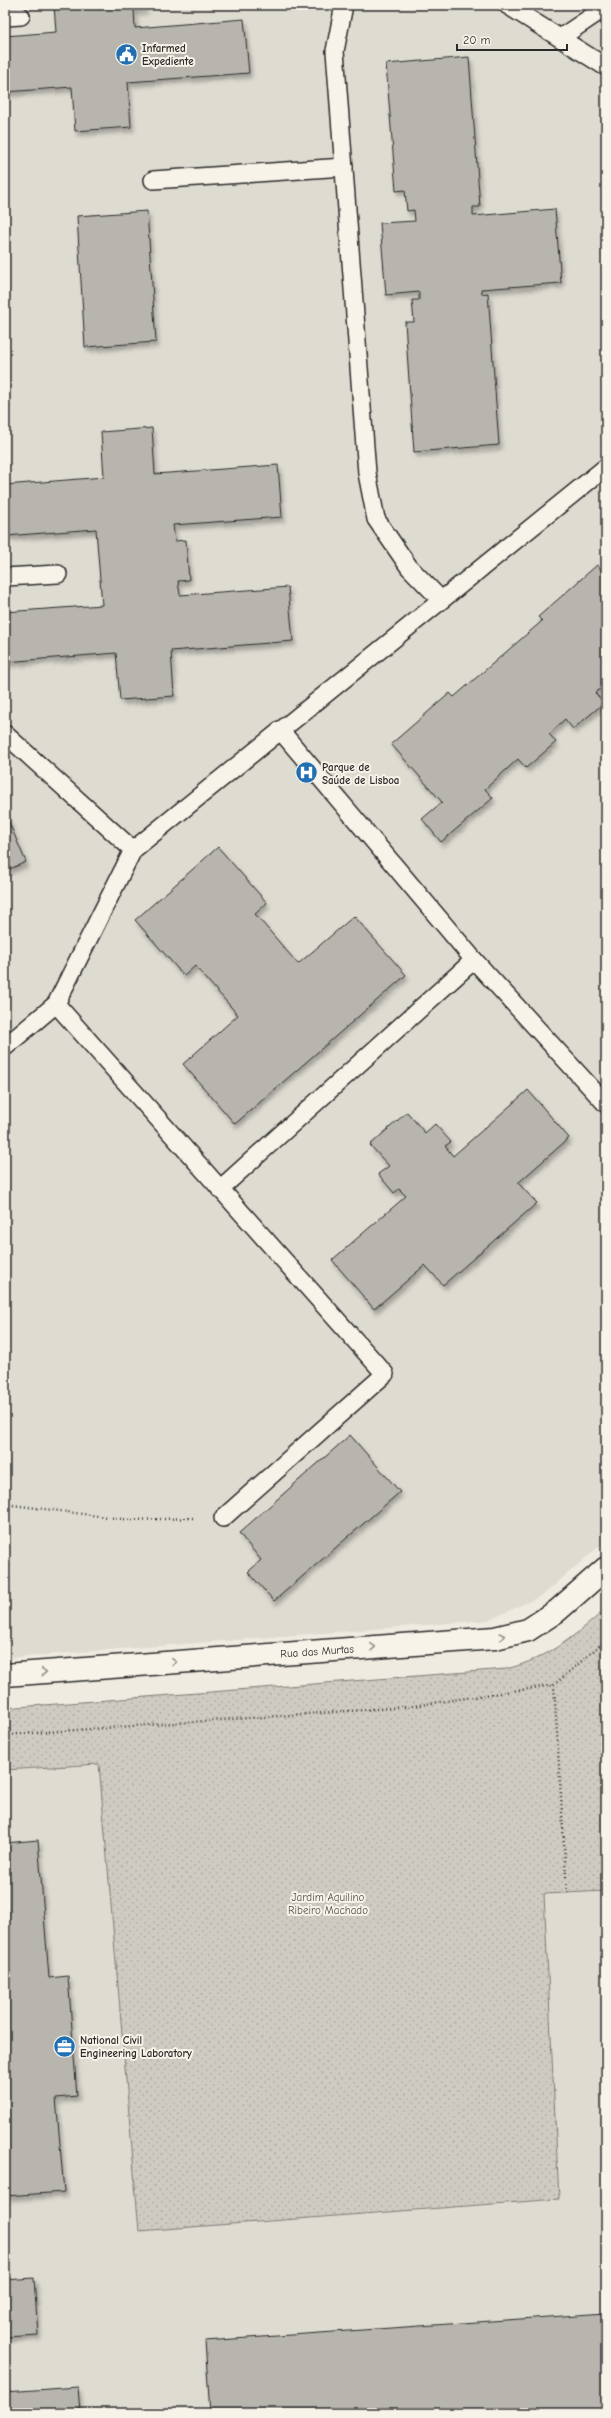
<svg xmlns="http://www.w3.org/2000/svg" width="611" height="2418" viewBox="0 0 611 2418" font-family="'Comic Neue',sans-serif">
<defs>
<pattern id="park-dots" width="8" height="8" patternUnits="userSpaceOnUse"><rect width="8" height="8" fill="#cfcbc2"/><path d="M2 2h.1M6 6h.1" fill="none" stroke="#b2aea7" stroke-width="1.8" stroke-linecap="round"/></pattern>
<filter id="shadow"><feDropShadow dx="2.5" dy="4.5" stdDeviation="2" flood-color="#0004"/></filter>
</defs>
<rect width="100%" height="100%" fill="#efebe0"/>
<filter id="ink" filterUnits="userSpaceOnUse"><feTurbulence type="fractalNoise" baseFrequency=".025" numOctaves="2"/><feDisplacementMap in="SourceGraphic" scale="8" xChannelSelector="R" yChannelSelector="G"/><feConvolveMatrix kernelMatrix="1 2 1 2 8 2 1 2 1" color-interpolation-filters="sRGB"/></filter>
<g filter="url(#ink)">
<g fill="#dedbd1">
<polygon points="5,5 606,5 606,1540 543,1595 489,1620 5,1658"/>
<polygon points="99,1763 139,2231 559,2199 544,1894 606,1891 606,2413 5,2413 5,1770"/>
</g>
<path fill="url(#park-dots)" stroke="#7d7b76" d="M606,1609v282l-62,3 15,305 -420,32 -40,-467 -94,6v-62l501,-39c43,-11 67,-32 100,-60z"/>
<g fill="#b8b5ae" stroke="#2b2b2b" filter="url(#shadow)">
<polygon points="54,5 145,5 145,9 134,10 135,28 244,19 249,73 128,82 131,127 75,131 72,87 5,92 5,36 56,32"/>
<polygon points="469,57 480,207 473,207 473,216 555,209 561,283 481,289 482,294 488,293 499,445 414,452 405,322 414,322 412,300 419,300 419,292 386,295 380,223 415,221 414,210 407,211 405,190 396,191 386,64"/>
<polygon points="147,211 156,342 85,347 77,216"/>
<polygon points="152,428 155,474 278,465 282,517 173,525 175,541 186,540 189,580 178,581 180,595 288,587 293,641 171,651 174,696 120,700 116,653 5,662 5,612 102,605 96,529 5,536 5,485 104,477 101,432"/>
<polygon points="597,565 606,575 606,684 595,693 604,703 573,729 565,719 549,734 556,742 526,768 518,759 485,789 493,798 441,842 422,819 442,802 391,744 450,693 454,697 542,621 538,617"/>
<polygon points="5,813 26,862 5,871"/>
<polygon points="218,847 267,903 255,914 298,964 354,916 406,975 235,1124 183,1064 238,1015 195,966 184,976 135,920"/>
<polygon points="528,1090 569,1138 518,1183 537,1203 443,1285 425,1265 374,1309 332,1260 406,1196 399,1189 394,1193 378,1174 389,1166 370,1145 407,1112 425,1133 435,1124 451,1142 445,1146 453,1156"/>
<polygon points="350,1435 400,1492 274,1601 248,1572 261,1560 239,1533"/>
<polygon points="38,1840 49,1978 68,1976 77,2096 56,2098 64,2192 5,2196 5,1843"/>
<polygon points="34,2278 38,2335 5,2337 5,2280"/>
<polygon points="606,2313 606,2413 210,2413 205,2341"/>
<polygon points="78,2387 80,2413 5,2413 5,2392"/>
</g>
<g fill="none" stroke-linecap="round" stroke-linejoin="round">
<defs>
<g id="service">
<polyline points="344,5 335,51 367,473 376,519 409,567 441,600"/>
<polyline points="507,5 606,67"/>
<polyline points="5,17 21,16"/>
<polyline points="560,38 606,7"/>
<polyline points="153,180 344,167"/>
<polyline points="5,577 58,574"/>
<polyline points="5,734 133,850"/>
<polyline points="474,960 606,1104"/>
<polyline points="56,1004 385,1374 223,1518"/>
<polyline points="5,1047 56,1004 133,850 606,467"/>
<polyline points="220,1189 474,960 280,730"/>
</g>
<polyline id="tertiary" points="5,1675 495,1638 528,1630 557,1611 606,1568"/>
</defs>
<use href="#service" stroke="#2b2b2b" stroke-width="20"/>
<use href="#tertiary" stroke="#2b2b2b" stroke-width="25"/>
<g stroke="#2b2b2b" stroke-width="2.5" stroke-dasharray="1 3" stroke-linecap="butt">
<polyline points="5,1504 130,1520 196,1518"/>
<polyline points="5,1735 406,1707 554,1685"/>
<polyline points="567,1893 554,1685 606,1640"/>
</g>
<use href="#service" stroke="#f7f3e8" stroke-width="17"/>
<use href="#tertiary" stroke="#f7f3e8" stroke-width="22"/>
</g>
<defs><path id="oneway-chevron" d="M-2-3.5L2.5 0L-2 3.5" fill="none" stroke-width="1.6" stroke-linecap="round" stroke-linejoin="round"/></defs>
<g stroke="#918f8a">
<use href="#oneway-chevron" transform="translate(502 1636) rotate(-14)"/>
<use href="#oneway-chevron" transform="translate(373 1647) rotate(-4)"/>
<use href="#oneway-chevron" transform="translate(174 1662) rotate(-4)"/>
<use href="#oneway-chevron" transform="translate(44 1672) rotate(-4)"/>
</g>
</g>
<defs>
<symbol id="civic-disc" viewBox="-11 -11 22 22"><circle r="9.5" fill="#1f6fb2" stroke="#f7f3e8"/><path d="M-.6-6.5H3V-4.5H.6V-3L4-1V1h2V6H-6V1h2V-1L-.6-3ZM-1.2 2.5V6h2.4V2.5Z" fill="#fff"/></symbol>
<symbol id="hospital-disc" viewBox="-11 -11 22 22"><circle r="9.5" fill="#1f6fb2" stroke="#f7f3e8"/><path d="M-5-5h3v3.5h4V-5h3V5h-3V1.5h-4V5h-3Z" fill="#fff"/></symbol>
<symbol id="office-disc" viewBox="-11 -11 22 22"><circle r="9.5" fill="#1f6fb2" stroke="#f7f3e8"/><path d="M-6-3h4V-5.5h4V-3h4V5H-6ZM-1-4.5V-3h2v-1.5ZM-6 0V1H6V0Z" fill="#fff"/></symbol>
</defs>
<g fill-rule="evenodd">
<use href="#civic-disc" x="114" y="42" width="25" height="25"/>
<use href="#hospital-disc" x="294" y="760" width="25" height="25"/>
<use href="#office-disc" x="52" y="2034" width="25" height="25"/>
</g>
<g text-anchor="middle" stroke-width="4" stroke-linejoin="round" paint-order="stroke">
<g font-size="11" font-weight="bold" fill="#2b2b2b" stroke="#f7f3e8" text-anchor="start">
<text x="142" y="52">Infarmed<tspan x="142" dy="13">Expediente</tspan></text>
<text x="322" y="771">Parque de<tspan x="322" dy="13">Saúde de Lisboa</tspan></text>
<text x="80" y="2044">National Civil<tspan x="80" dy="13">Engineering Laboratory</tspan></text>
</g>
<g font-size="11" fill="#2b2b2b" stroke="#f7f3e8">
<text transform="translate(317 1651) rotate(-4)" y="4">Rua das Murtas</text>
</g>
<g font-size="11" fill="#545351" stroke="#f7f3e8">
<text x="328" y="1901">Jardim Aquilino<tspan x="328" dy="13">Ribeiro Machado</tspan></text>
</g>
</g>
<rect width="611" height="2418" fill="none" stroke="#f7f3e8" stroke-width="20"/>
<rect x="10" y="10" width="591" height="2398" fill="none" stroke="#2b2b2b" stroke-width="1.5" filter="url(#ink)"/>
<path d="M457 44v6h110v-6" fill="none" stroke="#2b2b2b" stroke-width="2"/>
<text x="463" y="44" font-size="12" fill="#2b2b2b" stroke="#f7f3e8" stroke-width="3" paint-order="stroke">20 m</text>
</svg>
